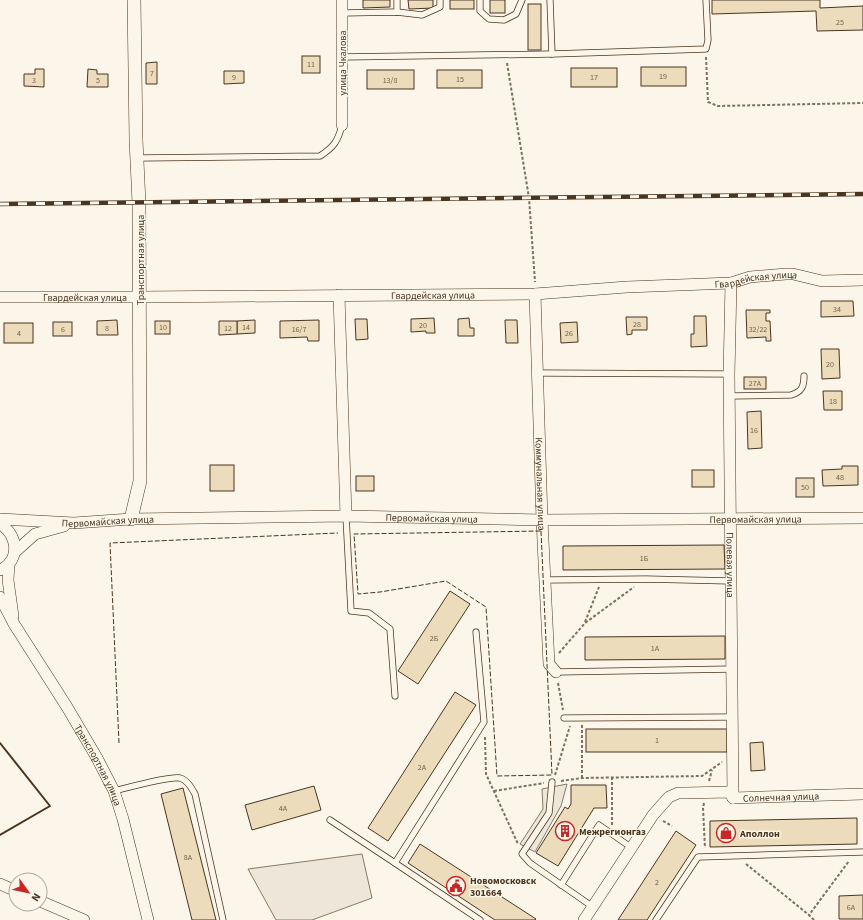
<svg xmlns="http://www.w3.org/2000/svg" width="863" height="920" viewBox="0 0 863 920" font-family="'Source Sans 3',sans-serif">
<rect width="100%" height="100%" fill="#fbf6e9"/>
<polygon fill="#ede6d9" stroke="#887966" points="362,854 372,898 312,920 276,920 248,869"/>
<polygon fill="#ede7d9" stroke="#887966" points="567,784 561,806 535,852 520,844 543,809 542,789"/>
<g fill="#ecdcbc" stroke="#4a3520">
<polygon points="363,0 390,0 390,7 363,8"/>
<polygon points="408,0 433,0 433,8 409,9"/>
<rect x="450" y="0" width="24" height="9"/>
<rect x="490" y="0" width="15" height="13"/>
<polygon points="712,0 820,0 820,8 863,6 863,30 817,31 816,11 712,14"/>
<rect x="528" y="4" width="13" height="46"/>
<rect x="302" y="56" width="18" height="17"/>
<polygon points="157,62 157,84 146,84 146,63"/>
<rect x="641" y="67" width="45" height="19"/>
<rect x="571" y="68" width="46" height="19"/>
<polygon points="35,69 44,69 44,87 24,86 24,74 35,74"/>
<polygon points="88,69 97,70 97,74 108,74 108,87 87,87"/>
<rect x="367" y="70" width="47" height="19"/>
<rect x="437" y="70" width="45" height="18"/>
<polygon points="224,71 244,71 244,83 224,84"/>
<polygon points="821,301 853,301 854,316 821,317"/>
<polygon points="746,310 770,310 770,313 766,313 766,321 770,321 771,341 766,341 766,337 747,338"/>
<polygon points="694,316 706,316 707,346 691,347 691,334 694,334"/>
<polygon points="626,317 647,317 647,330 632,330 632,334 627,335"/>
<polygon points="434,318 435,333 426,333 426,331 411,332 411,319"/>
<polygon points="469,318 470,328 474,328 474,336 458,336 458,319"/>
<polygon points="355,319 367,319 368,339 356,340"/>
<polygon points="117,320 118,335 97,335 97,321"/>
<polygon points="255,320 255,333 237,334 237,321"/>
<polygon points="319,320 319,341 308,341 307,337 280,338 280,321"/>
<polygon points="505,320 517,320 518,343 506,343"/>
<rect x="155" y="321" width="15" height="13"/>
<polygon points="219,321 237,321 237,334 219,335"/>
<rect x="53" y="322" width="19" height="14"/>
<polygon points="577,322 578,342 561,343 560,323"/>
<rect x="4" y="323" width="29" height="20"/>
<polygon points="821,349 839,349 840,378 822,379"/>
<rect x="744" y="377" width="22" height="12"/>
<polygon points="823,391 842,391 842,410 824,410"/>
<polygon points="761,411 762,448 748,449 747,412"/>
<rect x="210" y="465" width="24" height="26"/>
<polygon points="842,466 858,466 858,485 823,486 822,470 842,469"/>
<rect x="692" y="470" width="22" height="17"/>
<rect x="356" y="476" width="18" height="15"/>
<rect x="796" y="478" width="18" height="19"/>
<polygon points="724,545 725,569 563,570 563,546"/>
<polygon points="450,591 470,604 418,684 398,671"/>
<polygon points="725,636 725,659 585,660 585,637"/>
<polygon points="455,692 476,705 388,841 368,828"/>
<rect x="586" y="729" width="141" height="23"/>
<polygon points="763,742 765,770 751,771 750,743"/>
<polygon points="571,785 606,785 607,808 594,808 558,866 536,853 565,807 568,809 571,804"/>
<polygon points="314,786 321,810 252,830 245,805"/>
<polygon points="183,788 216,920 192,920 161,794"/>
<polygon points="857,818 857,844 710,847 710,821"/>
<polygon points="676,831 696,845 647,920 618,920"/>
<polygon points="420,844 536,919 535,920 495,920 408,863"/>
<polygon points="863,895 863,919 839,919 839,896"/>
</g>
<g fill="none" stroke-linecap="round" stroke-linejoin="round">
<defs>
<g id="service">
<polyline points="397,0 397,12"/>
<polyline points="480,0 480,11 489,19 504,20 516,14 522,0"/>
<polyline points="550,0 552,54"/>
<polyline points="342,13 397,12 422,15 440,7 440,0"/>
<polyline points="342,57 552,54 706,49 708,40 706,0"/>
<path d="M138,158l182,-2c14,-9 18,-15 22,-31"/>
<polyline points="538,373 729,374"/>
<path d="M730,396l61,-1c11,-3 13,-9 13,-19"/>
<polyline points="346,516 351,611 369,613 390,629 395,696"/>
<polyline points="545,580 646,579 731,581"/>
<polyline points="476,632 484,722 395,863 480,920"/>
<polyline points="556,672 732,669"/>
<polyline points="564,718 733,717"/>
<polyline points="552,782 549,813 522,854 530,863 593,907"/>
<path d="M114,791c13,-3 55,-15 66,-13 7,2 11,9 15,16l28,126"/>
<polyline points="330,820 395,863"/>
<polyline points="561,885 599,825 632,848"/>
<polyline points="656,920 698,857 863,852"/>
</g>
<g id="minor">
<polyline points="342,0 342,125"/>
<path id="s1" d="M731,283l-2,91 4,424"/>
<path id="s2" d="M535,294l7,226 7,144 7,8"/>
<polyline points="339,295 346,516"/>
<path id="s3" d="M0,297h140l395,-3 92,-7 104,-4 19,-6 36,-3h7l29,7 41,-1"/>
<path id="s4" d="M0,519l74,4 57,-4 215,-3 196,4 321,-2"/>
<path d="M0,524c18,10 21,37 0,46"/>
<polyline points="15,552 35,534 64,526"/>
<polyline points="9,564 8,580 13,616"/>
<path id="s5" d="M0,597l14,27 53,83 30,51 17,33 9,28 25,101"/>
<path id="s6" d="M733,798l130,-4"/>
<polyline points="0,884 16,891"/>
<polyline points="40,901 84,920"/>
<polyline points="584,920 653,815 669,797 678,793 685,793 729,792 733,798"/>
</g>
<polyline id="tertiary" points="131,519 140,481 139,203 136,140 134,0"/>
</defs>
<use href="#service" stroke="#4a3520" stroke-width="7"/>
<use href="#minor" stroke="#4a3520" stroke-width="12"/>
<use href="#tertiary" stroke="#4a3520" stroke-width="14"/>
<g stroke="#7f6f5c" stroke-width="2" stroke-dasharray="3 2" stroke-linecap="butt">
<polyline points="706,57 708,102 718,106 863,103"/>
<polyline points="507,63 529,198 535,282"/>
<polyline points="585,622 599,587"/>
<polyline points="559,653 585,623 634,587"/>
<polyline points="558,683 563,710"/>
<polyline points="485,737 486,774 518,844"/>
<polyline points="555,775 570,726"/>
<polyline points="582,778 582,725"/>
<polyline points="561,781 582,778 702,776 722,762"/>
<polyline points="709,781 712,770"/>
<polyline points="494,791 544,783"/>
<polyline points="704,803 703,808 705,848"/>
<polyline points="663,821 672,826"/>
<polyline points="612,825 612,778"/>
<polyline points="746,864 809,915"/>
<polyline points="814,920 809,915 849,861"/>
</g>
<use href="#service" stroke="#fbf6e9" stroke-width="5.5"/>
<use href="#minor" stroke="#fbf6e9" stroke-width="11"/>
<use href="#tertiary" stroke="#fbf6e9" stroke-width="13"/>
<defs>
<polyline id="rail" points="0,204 863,194"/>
</defs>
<use href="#rail" stroke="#4a3520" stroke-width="4.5"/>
<use href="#rail" stroke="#fbf6e9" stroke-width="3" stroke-dasharray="9" stroke-linecap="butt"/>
<g stroke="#4a3520" stroke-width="1" stroke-dasharray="5 2" stroke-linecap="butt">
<polygon points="541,531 552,775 497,776 486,607 446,581 380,592 358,594 354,534"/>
<polyline points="119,743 110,543 338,533"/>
</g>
<polyline stroke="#4a3520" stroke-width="2" points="0,743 50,806 0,835"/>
</g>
<defs>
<symbol id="building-ring" viewBox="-11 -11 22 22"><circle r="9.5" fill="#fbf6e9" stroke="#c62828" stroke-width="1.5"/><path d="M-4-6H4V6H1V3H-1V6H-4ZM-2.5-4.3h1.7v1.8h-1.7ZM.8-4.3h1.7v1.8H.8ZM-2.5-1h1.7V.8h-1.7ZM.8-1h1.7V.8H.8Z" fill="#c62828"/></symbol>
<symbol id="shop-ring" viewBox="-11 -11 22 22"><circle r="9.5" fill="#fbf6e9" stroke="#c62828" stroke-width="1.5"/><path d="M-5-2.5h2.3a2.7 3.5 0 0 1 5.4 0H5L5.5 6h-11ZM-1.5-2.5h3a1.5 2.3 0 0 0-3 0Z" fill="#c62828"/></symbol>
<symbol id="civic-ring" viewBox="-11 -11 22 22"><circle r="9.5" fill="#fbf6e9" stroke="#c62828" stroke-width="1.5"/><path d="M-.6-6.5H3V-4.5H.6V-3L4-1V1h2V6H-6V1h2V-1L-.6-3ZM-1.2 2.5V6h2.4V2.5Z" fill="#c62828"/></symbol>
</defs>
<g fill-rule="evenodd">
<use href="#building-ring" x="554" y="820" width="22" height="22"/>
<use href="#shop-ring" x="715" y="822" width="22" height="22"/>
<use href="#civic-ring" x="445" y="875" width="22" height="22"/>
</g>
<g text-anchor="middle" stroke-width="3" stroke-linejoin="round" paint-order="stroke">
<g font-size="8" fill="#725f47">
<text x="840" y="25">25</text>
<text x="311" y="67">11</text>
<text x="152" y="76">7</text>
<text x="663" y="79">19</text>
<text x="234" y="80">9</text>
<text x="594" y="80">17</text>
<text x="460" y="82">15</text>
<text x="34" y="83">3</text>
<text x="98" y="83">5</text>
<text x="390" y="83">13/8</text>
<text x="837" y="312">34</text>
<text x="637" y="327">28</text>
<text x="423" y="328">20</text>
<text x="163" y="330">10</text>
<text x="246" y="330">14</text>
<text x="107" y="331">8</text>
<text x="228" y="331">12</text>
<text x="63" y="332">6</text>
<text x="299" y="332">16/7</text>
<text x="758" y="332">32/22</text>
<text x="19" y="336">4</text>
<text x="569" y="336">26</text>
<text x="830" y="367">20</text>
<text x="755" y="386">27А</text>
<text x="833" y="404">18</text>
<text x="754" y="433">16</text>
<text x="840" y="480">48</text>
<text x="805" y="490">50</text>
<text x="644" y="561">1Б</text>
<text x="434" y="641">2Б</text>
<text x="655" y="651">1А</text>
<text x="657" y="743">1</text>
<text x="422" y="770">2А</text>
<text x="283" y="811">4А</text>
<text x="188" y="860">8А</text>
<text x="657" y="885">2</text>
<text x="851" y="910">6А</text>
</g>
<g font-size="10" fill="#4a3520" stroke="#fbf6e9">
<text transform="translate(342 63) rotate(-90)" y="4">улица Чкалова</text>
<text transform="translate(140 260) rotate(-90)" y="4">Транспортная улица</text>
<text dy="4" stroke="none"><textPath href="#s3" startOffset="757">Гвардейская улица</textPath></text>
<text dy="4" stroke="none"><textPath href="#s3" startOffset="433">Гвардейская улица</textPath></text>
<text dy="4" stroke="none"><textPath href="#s3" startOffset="85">Гвардейская улица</textPath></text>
<text dy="4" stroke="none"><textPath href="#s2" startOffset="190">Коммунальная улица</textPath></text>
<text dy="4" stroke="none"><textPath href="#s4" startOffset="432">Первомайская улица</textPath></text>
<text dy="4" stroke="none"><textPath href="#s4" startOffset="756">Первомайская улица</textPath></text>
<text dy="4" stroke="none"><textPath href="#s4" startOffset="108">Первомайская улица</textPath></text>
<text dy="4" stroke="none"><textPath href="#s1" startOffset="282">Полевая улица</textPath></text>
<text dy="4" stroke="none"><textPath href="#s5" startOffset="195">Транспортная улица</textPath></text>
<text dy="4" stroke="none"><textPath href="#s6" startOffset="48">Солнечная улица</textPath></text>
</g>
<g font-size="10" font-weight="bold" fill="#4a3520" stroke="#fbf6e9" text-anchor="start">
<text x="579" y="835">Межрегионгаз</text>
<text x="740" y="837">Аполлон</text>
<text x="470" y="884">Новомосковск<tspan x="470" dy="12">301664</tspan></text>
</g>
</g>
<g transform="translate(28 892) rotate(123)"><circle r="19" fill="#fbf6e9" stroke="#b4a999"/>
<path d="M0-3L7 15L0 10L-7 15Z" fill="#c62828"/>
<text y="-6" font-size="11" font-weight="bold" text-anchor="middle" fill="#4a3520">N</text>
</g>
</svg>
